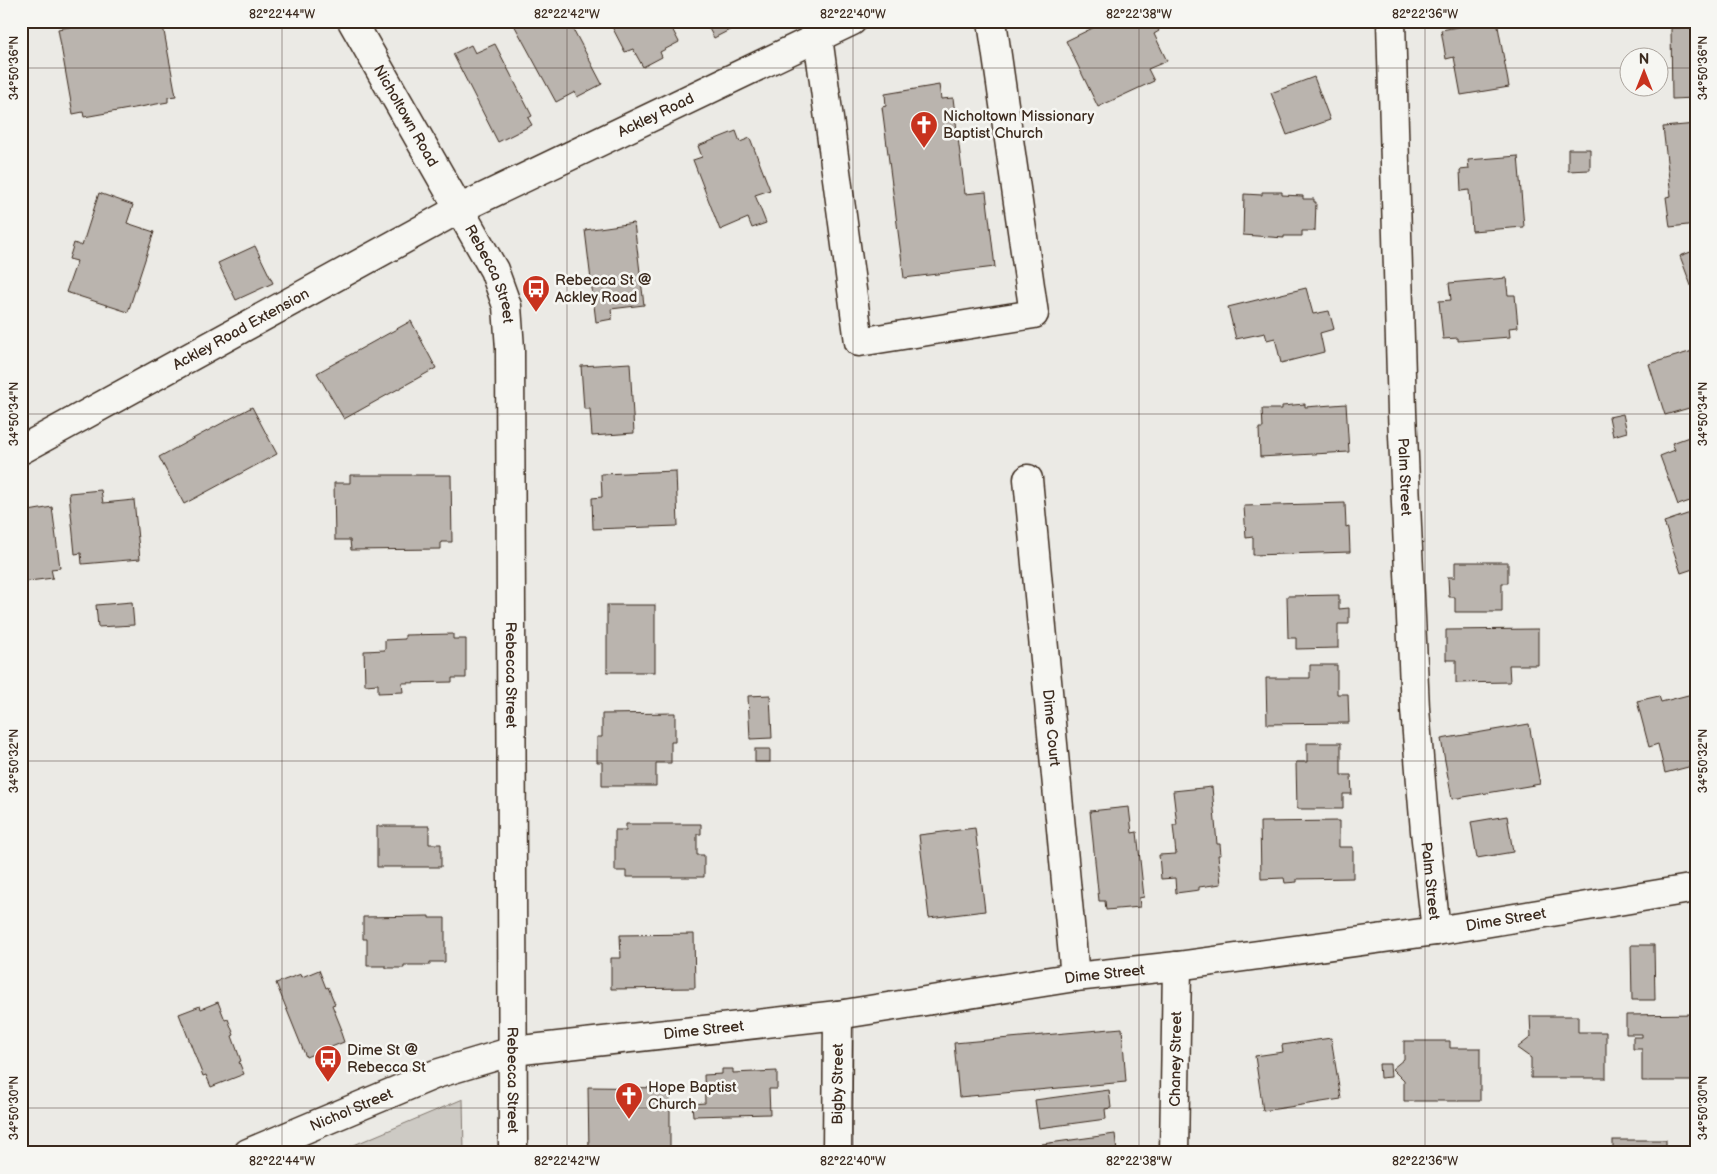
<svg xmlns="http://www.w3.org/2000/svg" width="1717" height="1174" viewBox="0 0 1717 1174" font-family="'Balsamiq Sans',sans-serif">
<rect width="100%" height="100%" fill="#ebeae5"/>
<filter id="ink" filterUnits="userSpaceOnUse"><feTurbulence type="fractalNoise" baseFrequency=".02" numOctaves="2"/><feDisplacementMap in="SourceGraphic" scale="10" xChannelSelector="R" yChannelSelector="G"/><feConvolveMatrix kernelMatrix="1 2 1 2 8 2 1 2 1" color-interpolation-filters="sRGB"/></filter>
<g filter="url(#ink)">
<polygon fill="#cdcac4" stroke="#847a71" points="463,1099 464,1153 335,1153"/>
<g fill="#bab4ae" stroke="#3b2a1e">
<polygon points="103,21 121,21 123,28 154,22 155,27 163,26 176,96 168,97 168,102 84,117 83,112 73,114 58,29"/>
<polygon points="512,21 569,21 602,84 577,97 575,92 556,102"/>
<polygon points="609,21 668,21 679,42 660,52 662,57 643,67 633,49 625,52"/>
<polygon points="705,21 747,21 714,38"/>
<polygon points="1107,21 1154,21 1159,31 1154,34 1167,61 1148,69 1154,81 1098,107 1066,41"/>
<polygon points="1490,21 1497,21 1509,87 1461,95 1454,57 1446,59 1441,30"/>
<polygon points="1671,28 1696,28 1696,98 1672,99"/>
<polygon points="495,44 532,116 528,118 532,125 498,142 453,54 471,45 475,53"/>
<polygon points="1314,77 1330,120 1287,135 1271,93"/>
<polygon points="939,85 941,99 953,98 965,194 986,192 995,267 904,278 882,107 886,106 885,94"/>
<polygon points="1696,124 1696,224 1670,227 1666,197 1671,196 1663,127"/>
<polygon points="736,131 740,142 750,138 770,190 755,195 766,223 752,228 748,218 720,230 693,160 702,157 698,146"/>
<polygon points="1568,149 1590,149 1590,170 1568,171"/>
<polygon points="1518,156 1524,227 1472,231 1469,190 1461,191 1460,170 1469,169 1468,160"/>
<polygon points="1262,192 1282,192 1282,195 1303,196 1303,199 1314,199 1314,202 1316,202 1315,231 1302,231 1302,236 1284,236 1284,238 1243,235 1244,194 1262,195"/>
<polygon points="99,193 133,205 127,223 154,232 128,312 66,292 77,261 69,259 74,243 82,246"/>
<polygon points="634,223 644,305 611,309 612,319 596,322 585,230"/>
<polygon points="255,246 273,283 236,300 218,263"/>
<polygon points="1696,250 1696,299 1680,256"/>
<polygon points="1506,278 1508,295 1515,295 1518,327 1509,328 1510,337 1458,341 1458,338 1443,339 1439,301 1451,300 1449,283"/>
<polygon points="1306,288 1313,314 1329,311 1334,329 1320,333 1324,352 1281,363 1275,338 1267,340 1265,333 1236,339 1228,307"/>
<polygon points="411,321 436,368 344,419 317,373"/>
<polygon points="1696,350 1696,406 1665,415 1649,364"/>
<polygon points="630,363 634,433 592,436 590,409 584,409 581,366"/>
<polygon points="1305,404 1305,407 1346,404 1349,452 1260,457 1259,428 1263,428 1262,409 1282,409 1282,406"/>
<polygon points="252,407 277,454 184,504 159,457"/>
<polygon points="1623,414 1627,432 1613,436 1609,417"/>
<polygon points="1689,437 1693,446 1696,444 1696,499 1678,505 1660,456 1675,450 1672,443"/>
<polygon points="676,471 678,526 593,529 592,498 602,497 601,474"/>
<polygon points="350,475 451,475 452,542 441,542 441,549 351,550 350,540 335,540 334,483 350,483"/>
<polygon points="101,490 103,503 134,500 140,559 82,564 81,553 75,554 69,493"/>
<polygon points="1345,503 1346,527 1349,526 1350,552 1253,555 1253,537 1246,538 1244,506"/>
<polygon points="52,507 60,568 51,569 53,578 21,582 21,523 24,522 23,512"/>
<polygon points="1696,511 1696,568 1681,573 1664,522"/>
<polygon points="1455,562 1508,562 1508,583 1502,583 1502,612 1455,612 1455,597 1449,597 1448,577 1455,577"/>
<polygon points="1339,595 1339,609 1349,608 1349,624 1338,624 1338,648 1296,649 1296,638 1288,638 1287,596"/>
<polygon points="132,602 134,625 98,627 96,605"/>
<rect x="607" y="605" width="48" height="67"/>
<polygon points="1538,629 1538,665 1509,665 1510,682 1456,683 1456,660 1446,660 1446,630"/>
<polygon points="453,634 453,639 466,639 466,678 452,678 452,682 402,683 403,692 378,693 378,684 365,685 364,651 385,650 385,640 405,639 405,635"/>
<polygon points="1310,665 1337,665 1337,694 1348,694 1349,723 1267,724 1266,678 1310,678"/>
<polygon points="1696,693 1696,765 1665,773 1658,744 1649,747 1637,701 1659,696 1661,702"/>
<polygon points="770,695 772,738 750,739 748,696"/>
<polygon points="675,713 675,742 671,742 671,763 656,763 656,786 602,786 602,762 597,762 597,737 602,737 602,714"/>
<polygon points="1529,724 1540,784 1452,799 1441,739"/>
<polygon points="1307,743 1341,743 1341,775 1351,775 1352,794 1343,794 1343,809 1297,809 1296,762 1307,762"/>
<rect x="755" y="749" width="15" height="13"/>
<polygon points="1212,787 1217,844 1220,844 1221,855 1218,855 1221,884 1199,887 1199,890 1176,893 1175,878 1161,879 1159,855 1176,854 1173,825 1177,825 1173,791"/>
<polygon points="1129,807 1132,833 1137,832 1144,897 1139,898 1140,907 1106,910 1105,901 1099,901 1090,811"/>
<polygon points="1507,816 1513,852 1477,858 1471,822"/>
<polygon points="1339,821 1339,847 1353,847 1353,878 1297,879 1297,882 1285,883 1284,878 1261,879 1260,822"/>
<polygon points="626,824 701,824 701,834 697,834 697,855 704,855 704,877 626,877 626,871 615,871 615,830 626,830"/>
<polygon points="377,826 429,826 429,844 441,844 441,867 377,867"/>
<polygon points="975,828 985,911 929,918 919,835"/>
<polygon points="429,916 429,918 445,918 445,962 430,962 430,965 404,965 404,968 386,968 386,966 367,966 367,939 363,939 363,917"/>
<polygon points="694,934 695,988 611,989 611,958 621,958 620,935"/>
<polygon points="1631,945 1654,945 1655,1000 1632,1000"/>
<polygon points="319,970 326,988 328,987 335,1004 332,1005 342,1030 340,1030 344,1042 306,1057 276,983 301,974 302,977"/>
<polygon points="218,1002 225,1020 228,1019 234,1035 232,1036 241,1061 239,1062 244,1074 211,1087 206,1075 203,1076 179,1014 200,1006 201,1009"/>
<polygon points="1696,1014 1696,1081 1642,1081 1642,1049 1633,1049 1633,1037 1642,1037 1642,1034 1626,1034 1626,1015"/>
<polygon points="1530,1016 1578,1016 1578,1032 1606,1032 1606,1078 1531,1078 1531,1058 1517,1048 1531,1037"/>
<polygon points="1122,1028 1126,1082 959,1097 954,1043"/>
<polygon points="1331,1038 1341,1099 1263,1111 1255,1056 1283,1052 1282,1045"/>
<polygon points="1404,1041 1450,1041 1450,1048 1480,1048 1480,1101 1404,1101 1404,1081 1392,1069 1404,1059"/>
<polygon points="1379,1064 1390,1064 1391,1077 1380,1078"/>
<polygon points="722,1069 733,1069 733,1073 777,1071 777,1089 769,1089 770,1114 693,1116 692,1104 705,1103 704,1075 722,1074"/>
<polygon points="588,1087 670,1088 670,1153 589,1153"/>
<polygon points="1109,1090 1111,1108 1105,1109 1106,1119 1039,1128 1035,1100"/>
<polygon points="1115,1134 1117,1152 1043,1153 1042,1144"/>
<rect x="1613" y="1140" width="53" height="13"/>
</g>
<g fill="none" stroke-linecap="round" stroke-linejoin="round">
<defs>
<g id="minor">
<path id="s1" d="M352,21l142,249 13,36 3,43 3,804"/>
<path id="s2" d="M1391,21l11,391 13,297 10,122 11,100"/>
<polyline points="818,37 859,342 1034,314 992,21"/>
<path id="s3" d="M21,450l438,-241 393,-188"/>
<path id="s4" d="M1028,479l47,498"/>
<path id="s5" d="M248,1153l188,-79 77,-23 325,-36 237,-38 102,-11 259,-35 260,-43"/>
<path id="s6" d="M837,1153l1,-138"/>
<path id="s7" d="M1174,1153l3,-187"/>
</g>
</defs>
<use href="#minor" stroke="#3b2a1e" stroke-width="31"/>
<use href="#minor" stroke="#f6f6f2" stroke-width="28"/>
</g>
</g>
<path fill="none" stroke="#3b2a1e" stroke-width="1" stroke-opacity="0.45" d="M282,21v1132M567,21v1132M853,21v1132M1139,21v1132M1425,21v1132M21,68h1609M1660,68h36M21,414h1675M21,761h1675M21,1108h1675"/>
<defs>
<symbol id="church-pin" viewBox="-11 -11 22 30"><path d="M0 17L-7.5 6A9.5 9.5 0 1 1 7.5 6Z" fill="#c8321e" stroke="#f6f6f2"/><path d="M-1.2-6h2.4v3.5h3.3v2.4h-3.3V6h-2.4V-.1h-3.3v-2.4h3.3Z" fill="#fff"/></symbol>
<symbol id="bus-pin" viewBox="-11 -11 22 30"><path d="M0 17L-7.5 6A9.5 9.5 0 1 1 7.5 6Z" fill="#c8321e" stroke="#f6f6f2"/><path d="M-5-6H5V4H4V6H2V4H-2V6H-4V4H-5ZM-3.5-4V0h7V-4ZM-3.5 1.2v1.5H-2V1.2ZM2 1.2v1.5H3.5V1.2Z" fill="#fff"/></symbol>
</defs>
<g fill-rule="evenodd">
<use href="#church-pin" x="908" y="109" width="32" height="43"/>
<use href="#bus-pin" x="520" y="273" width="32" height="43"/>
<use href="#bus-pin" x="312" y="1043" width="32" height="43"/>
<use href="#church-pin" x="613" y="1080" width="32" height="43"/>
</g>
<g text-anchor="middle" stroke-width="5" stroke-linejoin="round" paint-order="stroke">
<g font-size="15" fill="#3b2a1e" stroke="#f6f6f2">
<text dy="5" stroke="none"><textPath href="#s1" startOffset="109">Nicholtown Road</textPath></text>
<text dy="5" stroke="none"><textPath href="#s3" startOffset="718">Ackley Road</textPath></text>
<text dy="5" stroke="none"><textPath href="#s1" startOffset="289">Rebecca Street</textPath></text>
<text dy="5" stroke="none"><textPath href="#s3" startOffset="251">Ackley Road Extension</textPath></text>
<text dy="5" stroke="none"><textPath href="#s2" startOffset="456">Palm Street</textPath></text>
<text dy="5" stroke="none"><textPath href="#s1" startOffset="694">Rebecca Street</textPath></text>
<text dy="5" stroke="none"><textPath href="#s4" startOffset="250">Dime Court</textPath></text>
<text dy="5" stroke="none"><textPath href="#s2" startOffset="861">Palm Street</textPath></text>
<text dy="5" stroke="none"><textPath href="#s5" startOffset="1286">Dime Street</textPath></text>
<text dy="5" stroke="none"><textPath href="#s5" startOffset="881">Dime Street</textPath></text>
<text dy="5" stroke="none"><textPath href="#s5" startOffset="476">Dime Street</textPath></text>
<text dy="5" stroke="none"><textPath href="#s7" startOffset="94">Chaney Street</textPath></text>
<text dy="5" stroke="none"><textPath href="#s1" startOffset="1099">Rebecca Street</textPath></text>
<text dy="5" stroke="none"><textPath href="#s6" startOffset="69">Bigby Street</textPath></text>
<text dy="5" stroke="none"><textPath href="#s5" startOffset="112">Nichol Street</textPath></text>
</g>
<g font-size="15" fill="#3b2a1e" stroke="#f6f6f2" text-anchor="start">
<text x="943" y="121">Nicholtown Missionary<tspan x="943" dy="17">Baptist Church</tspan></text>
<text x="555" y="285">Rebecca St @<tspan x="555" dy="17">Ackley Road</tspan></text>
<text x="347" y="1055">Dime St @<tspan x="347" dy="17">Rebecca St</tspan></text>
<text x="648" y="1092">Hope Baptist<tspan x="648" dy="17">Church</tspan></text>
</g>
</g>
<rect width="1717" height="1174" fill="none" stroke="#f6f6f2" stroke-width="55"/>
<g transform="translate(1644 72)"><circle r="24" fill="#f6f6f2" stroke="#aba49d"/>
<path d="M0-4L9 19L0 12L-9 19Z" fill="#c8321e"/>
<text y="-8" font-size="14" font-weight="bold" text-anchor="middle" fill="#3b2a1e">N</text>
</g>
<rect x="28" y="28" width="1662" height="1118" fill="none" stroke="#3b2a1e" stroke-width="2"/>
<g font-size="12" text-anchor="middle" fill="#3b2a1e">
<text x="282" y="18">82°22'44"W</text>
<text x="567" y="18">82°22'42"W</text>
<text x="853" y="18">82°22'40"W</text>
<text x="1139" y="18">82°22'38"W</text>
<text x="1425" y="18">82°22'36"W</text>
<text transform="translate(14 68) rotate(-90)" y="4">34°50'36"N</text>
<text transform="translate(1703 68) rotate(-90)" y="4">34°50'36"N</text>
<text transform="translate(14 414) rotate(-90)" y="4">34°50'34"N</text>
<text transform="translate(1703 414) rotate(-90)" y="4">34°50'34"N</text>
<text transform="translate(14 761) rotate(-90)" y="4">34°50'32"N</text>
<text transform="translate(1703 761) rotate(-90)" y="4">34°50'32"N</text>
<text transform="translate(14 1108) rotate(-90)" y="4">34°50'30"N</text>
<text transform="translate(1703 1108) rotate(-90)" y="4">34°50'30"N</text>
<text x="282" y="1165">82°22'44"W</text>
<text x="567" y="1165">82°22'42"W</text>
<text x="853" y="1165">82°22'40"W</text>
<text x="1139" y="1165">82°22'38"W</text>
<text x="1425" y="1165">82°22'36"W</text>
</g>
</svg>
